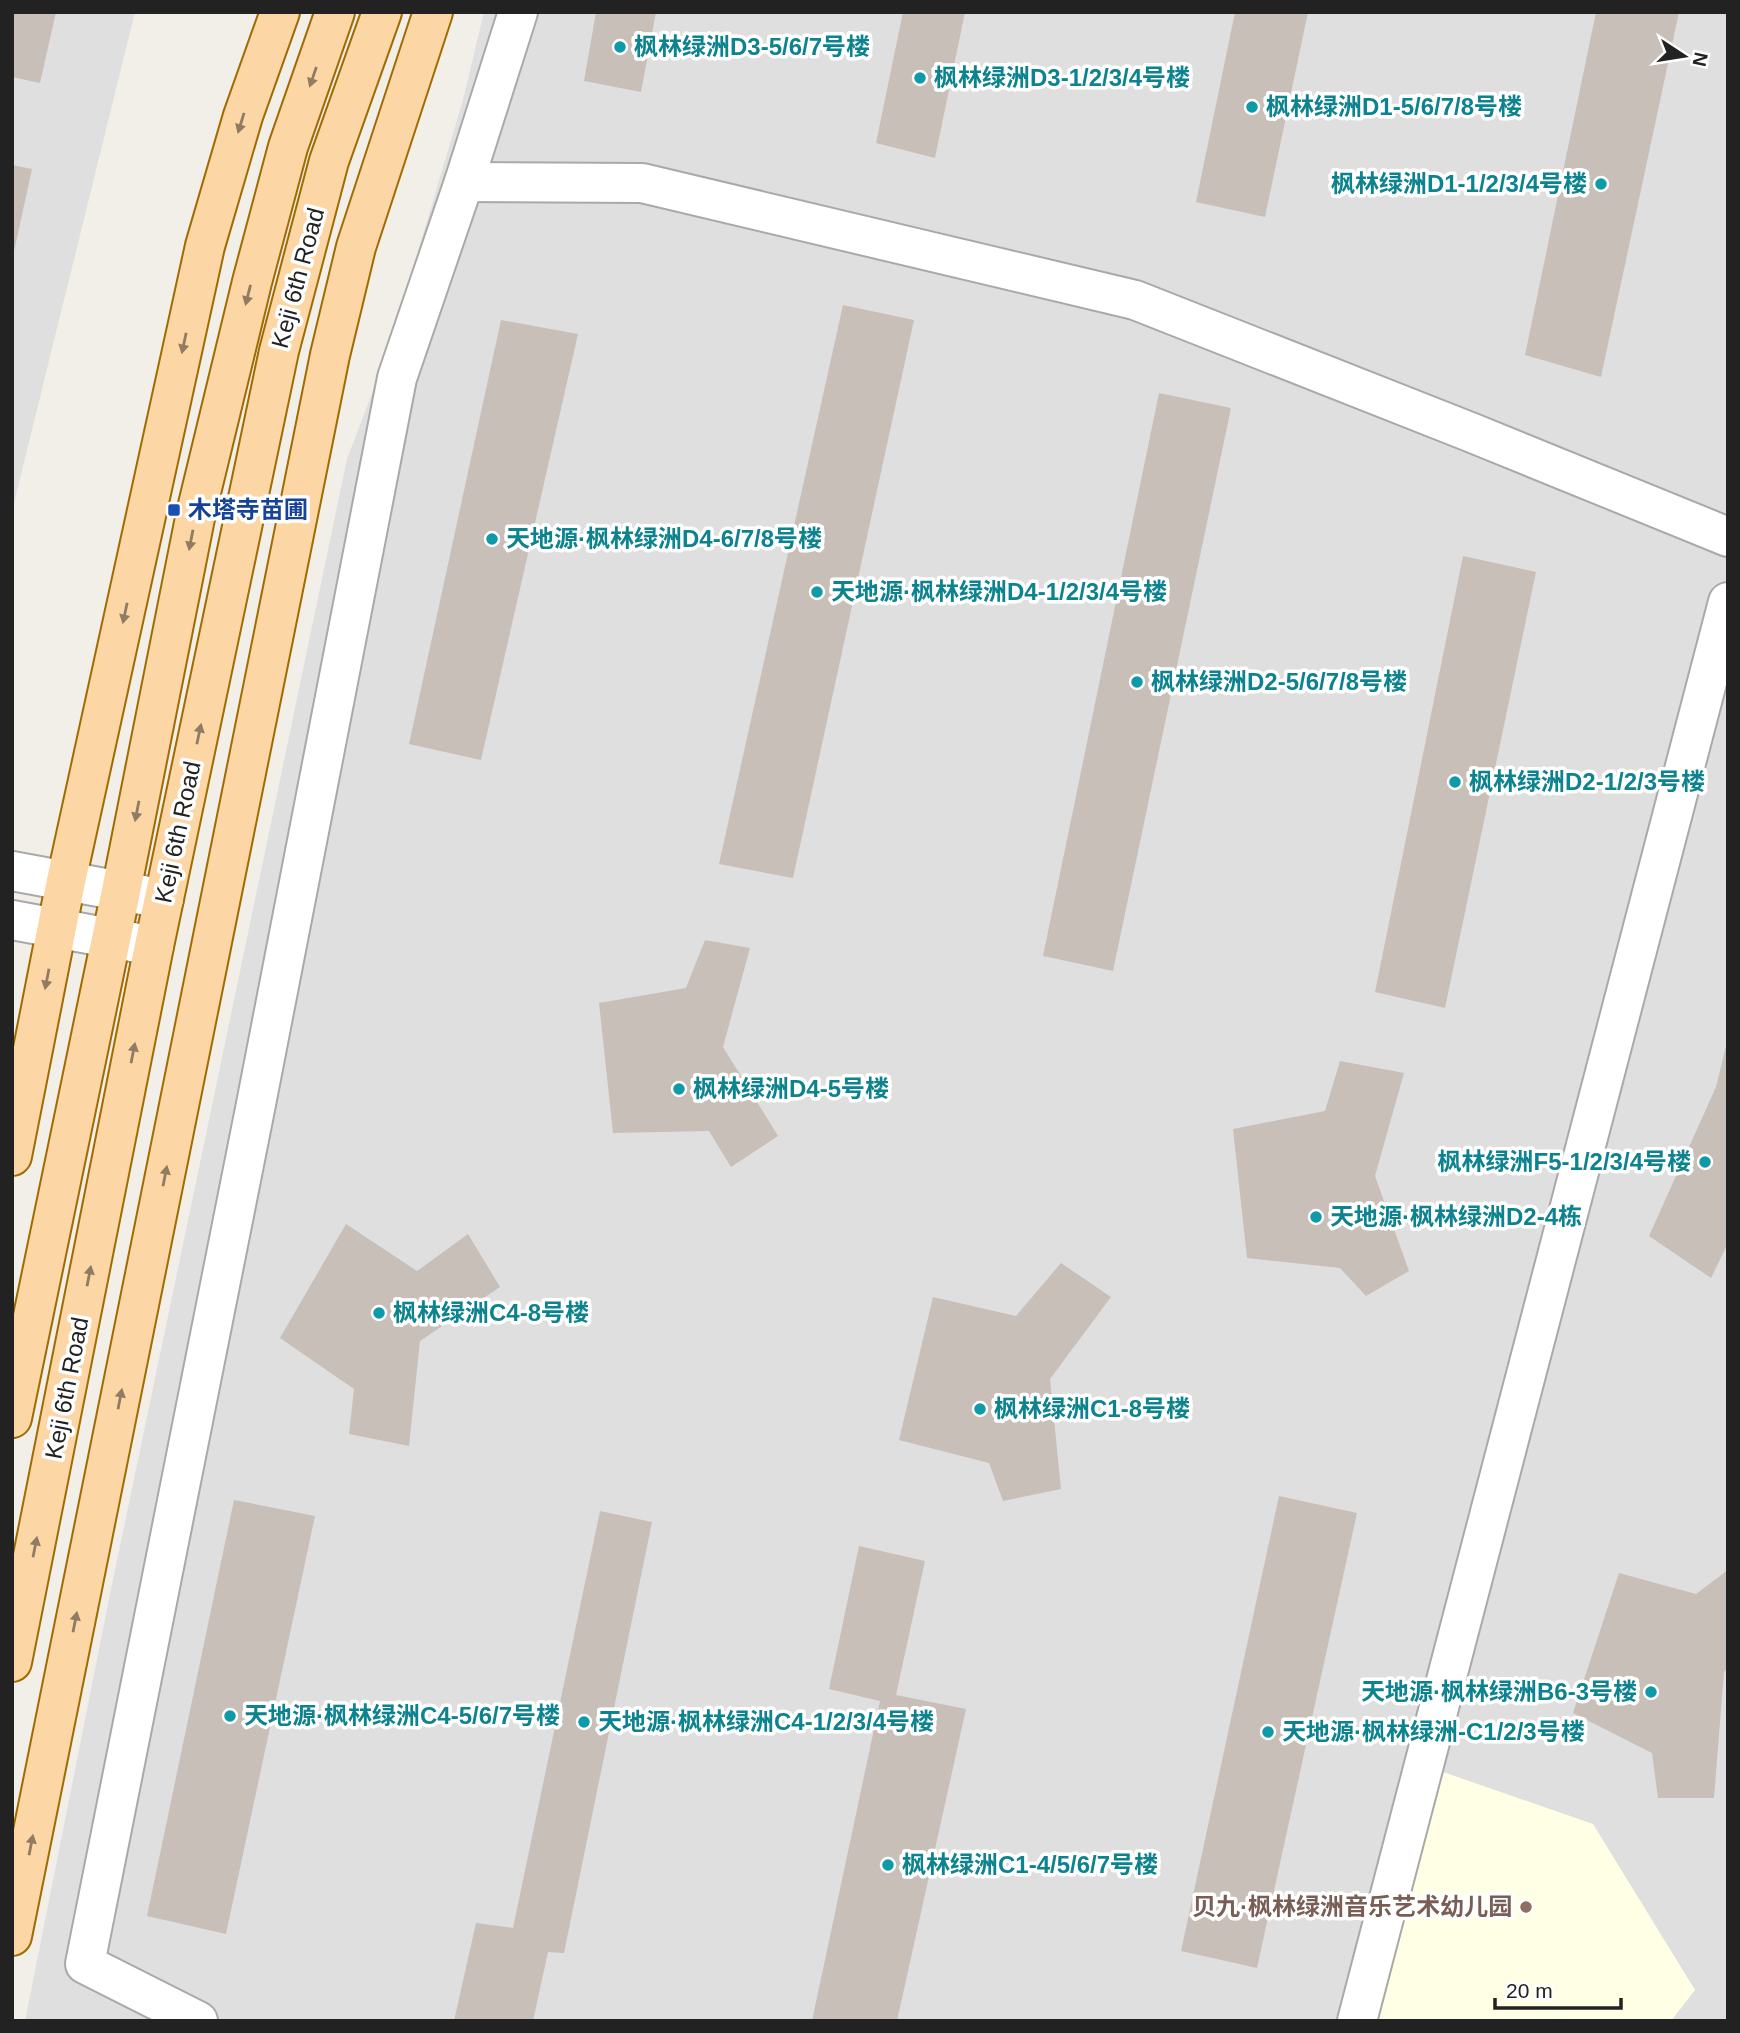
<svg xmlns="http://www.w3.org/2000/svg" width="1740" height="2033" viewBox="0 0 1740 2033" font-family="Arial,'Noto Sans SC',sans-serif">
<rect width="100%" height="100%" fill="#f2efe9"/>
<g fill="#e0dfdf">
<polygon points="12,12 135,12 12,511"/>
<polygon points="484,12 1728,12 1728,2021 25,2021 110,1594 347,459 389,349 463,100"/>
</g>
<polygon fill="#ffffe5" points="1443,1772 1593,1824 1695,1990 1671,2021 1378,2021"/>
<g fill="#c7bfb8">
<polygon points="12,12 56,12 40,83 12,77"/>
<polygon points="596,12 656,12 641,92 584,81"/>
<polygon points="903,12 965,12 935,158 876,143"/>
<polygon points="1235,12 1308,12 1265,217 1196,202"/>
<polygon points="1596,12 1679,12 1601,377 1525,355"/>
<polygon points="12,165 32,169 13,256 12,256"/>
<polygon points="843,305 914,320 793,878 719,864"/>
<polygon points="501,320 578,334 481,760 409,744"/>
<polygon points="1159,393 1231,408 1113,971 1043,956"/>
<polygon points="1463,556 1536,572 1445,1008 1375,992"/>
<polygon points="705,940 750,948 723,1047 778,1136 731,1167 709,1131 613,1133 599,1003 686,988"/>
<polygon points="1727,1042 1728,1243 1711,1278 1649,1236 1716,1087"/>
<polygon points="1340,1061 1404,1073 1375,1176 1409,1271 1366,1296 1340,1268 1247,1258 1233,1129 1325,1111"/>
<polygon points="346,1224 417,1271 468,1234 500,1287 420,1341 409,1446 349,1434 354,1389 280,1338"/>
<polygon points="1061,1263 1111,1297 1050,1379 1061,1489 1003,1501 989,1463 899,1440 933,1297 1016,1316"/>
<polygon points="1279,1496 1357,1513 1257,1968 1181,1951"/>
<polygon points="234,1500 315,1516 226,1934 147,1916"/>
<polygon points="600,1511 652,1522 564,1953 548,1952 533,2021 454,2021 476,1923 513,1928"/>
<polygon points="859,1546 925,1561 896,1695 966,1709 897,2021 812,2021 880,1701 829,1689"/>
<polygon points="1728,1570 1728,1667 1724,1672 1714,1798 1658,1798 1652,1753 1573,1713 1619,1573 1696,1594"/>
</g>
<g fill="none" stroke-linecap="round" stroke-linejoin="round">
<defs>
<g id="minor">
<polyline points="464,182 642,183 1135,300 1470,432 1728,537"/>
<polyline points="12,871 164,899"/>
<polyline points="12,920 154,946"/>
<polyline points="198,2021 85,1964 256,1104 397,378 464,182 518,12"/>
<polyline points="1357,2021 1728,602"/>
</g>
<g id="major">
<polyline points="12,1156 66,881 205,246 243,116 280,12"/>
<polyline points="12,1418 121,891 196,513 252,282 288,147 335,12"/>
<polyline points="12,1662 154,946 279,351 329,161 382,12"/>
<polyline points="12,1936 330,355 356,247 433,12"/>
</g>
</defs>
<use href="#minor" stroke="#a9a9a9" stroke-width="42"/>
<use href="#major" stroke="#a06b00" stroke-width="42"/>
<use href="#minor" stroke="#fff" stroke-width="38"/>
<use href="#major" stroke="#fcd6a4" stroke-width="38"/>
</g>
<defs><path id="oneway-solid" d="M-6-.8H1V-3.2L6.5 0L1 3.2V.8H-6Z" transform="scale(1.75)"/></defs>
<g fill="#8f7c63">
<use href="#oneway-solid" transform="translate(313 77) rotate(109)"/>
<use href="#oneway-solid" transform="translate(241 123) rotate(107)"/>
<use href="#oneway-solid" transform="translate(248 295) rotate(104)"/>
<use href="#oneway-solid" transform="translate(184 343) rotate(102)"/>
<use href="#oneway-solid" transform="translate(191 540) rotate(101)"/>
<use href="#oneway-solid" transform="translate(125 613) rotate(102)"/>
<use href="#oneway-solid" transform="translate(199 734) rotate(-78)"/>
<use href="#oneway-solid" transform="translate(137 811) rotate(101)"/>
<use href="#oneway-solid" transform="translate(47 979) rotate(101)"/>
<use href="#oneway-solid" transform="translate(133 1053) rotate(-79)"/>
<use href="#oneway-solid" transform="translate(165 1176) rotate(-79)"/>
<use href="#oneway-solid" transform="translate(89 1276) rotate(-79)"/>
<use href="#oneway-solid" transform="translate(120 1399) rotate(-79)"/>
<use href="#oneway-solid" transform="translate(35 1547) rotate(-79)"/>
<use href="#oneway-solid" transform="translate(75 1622) rotate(-79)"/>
<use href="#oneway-solid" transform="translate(31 1845) rotate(-79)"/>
</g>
<g fill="#0f9aa8" stroke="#fff" stroke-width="2.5">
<circle cx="620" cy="47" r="7"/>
<circle cx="920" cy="78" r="7"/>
<circle cx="1252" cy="107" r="7"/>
<circle cx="1601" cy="184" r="7"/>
<circle cx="492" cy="539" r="7"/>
<circle cx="817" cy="592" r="7"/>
<circle cx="1137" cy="682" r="7"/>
<circle cx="1455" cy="782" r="7"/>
<circle cx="679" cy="1089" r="7"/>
<circle cx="1705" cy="1162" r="7"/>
<circle cx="1316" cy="1217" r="7"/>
<circle cx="379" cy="1313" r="7"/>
<circle cx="980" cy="1409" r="7"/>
<circle cx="1651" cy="1692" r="7"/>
<circle cx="230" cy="1716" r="7"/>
<circle cx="584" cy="1722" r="7"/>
<circle cx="1268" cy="1732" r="7"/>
<circle cx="888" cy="1865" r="7"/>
</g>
<rect fill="#1a4fb4" stroke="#fff" stroke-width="2.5" x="167" y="503" width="14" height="14" rx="3.5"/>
<circle fill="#8d6e63" stroke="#fff" stroke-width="2.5" cx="1526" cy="1907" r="7"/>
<g text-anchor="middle" stroke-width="7" stroke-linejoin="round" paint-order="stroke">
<g font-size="24" font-weight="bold" fill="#0d838f" stroke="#fff" text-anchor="start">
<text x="634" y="55">枫林绿洲D3-5/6/7号楼</text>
<text x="934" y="86">枫林绿洲D3-1/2/3/4号楼</text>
<text x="1266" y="115">枫林绿洲D1-5/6/7/8号楼</text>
<text x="1587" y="192" text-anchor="end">枫林绿洲D1-1/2/3/4号楼</text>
<text x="506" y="547">天地源·枫林绿洲D4-6/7/8号楼</text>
<text x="831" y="600">天地源·枫林绿洲D4-1/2/3/4号楼</text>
<text x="1151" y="690">枫林绿洲D2-5/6/7/8号楼</text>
<text x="1469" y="790">枫林绿洲D2-1/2/3号楼</text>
<text x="693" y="1097">枫林绿洲D4-5号楼</text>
<text x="1691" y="1170" text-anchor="end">枫林绿洲F5-1/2/3/4号楼</text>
<text x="1330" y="1225">天地源·枫林绿洲D2-4栋</text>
<text x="393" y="1321">枫林绿洲C4-8号楼</text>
<text x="994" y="1417">枫林绿洲C1-8号楼</text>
<text x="1637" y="1700" text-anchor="end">天地源·枫林绿洲B6-3号楼</text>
<text x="244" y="1724">天地源·枫林绿洲C4-5/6/7号楼</text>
<text x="598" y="1730">天地源·枫林绿洲C4-1/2/3/4号楼</text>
<text x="1282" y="1740">天地源·枫林绿洲-C1/2/3号楼</text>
<text x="902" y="1873">枫林绿洲C1-4/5/6/7号楼</text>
</g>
<g font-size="24" fill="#222" stroke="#fff">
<text transform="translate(298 278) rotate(-75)" y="8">Keji 6th Road</text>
<text transform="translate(178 832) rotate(-78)" y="8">Keji 6th Road</text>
<text transform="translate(67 1388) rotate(-79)" y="8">Keji 6th Road</text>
</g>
<g font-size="24" font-weight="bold" fill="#164399" stroke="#fff" text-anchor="start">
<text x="188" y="518">木塔寺苗圃</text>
</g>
<g font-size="24" font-weight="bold" fill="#785e54" stroke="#fff" text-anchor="end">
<text x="1512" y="1915">贝九·枫林绿洲音乐艺术幼儿园</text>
</g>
</g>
<rect width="1740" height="2033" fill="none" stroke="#222222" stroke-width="28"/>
<g transform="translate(1684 56) rotate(102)" stroke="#ffffff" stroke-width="5" paint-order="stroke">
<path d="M0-5L12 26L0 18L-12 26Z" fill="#222222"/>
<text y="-10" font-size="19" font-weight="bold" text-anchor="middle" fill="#222222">N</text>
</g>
<path d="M1495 1998v10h126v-10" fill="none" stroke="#222222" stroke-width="3.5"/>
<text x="1506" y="1998" font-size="21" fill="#222222" stroke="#ffffff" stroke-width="5" paint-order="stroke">20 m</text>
</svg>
